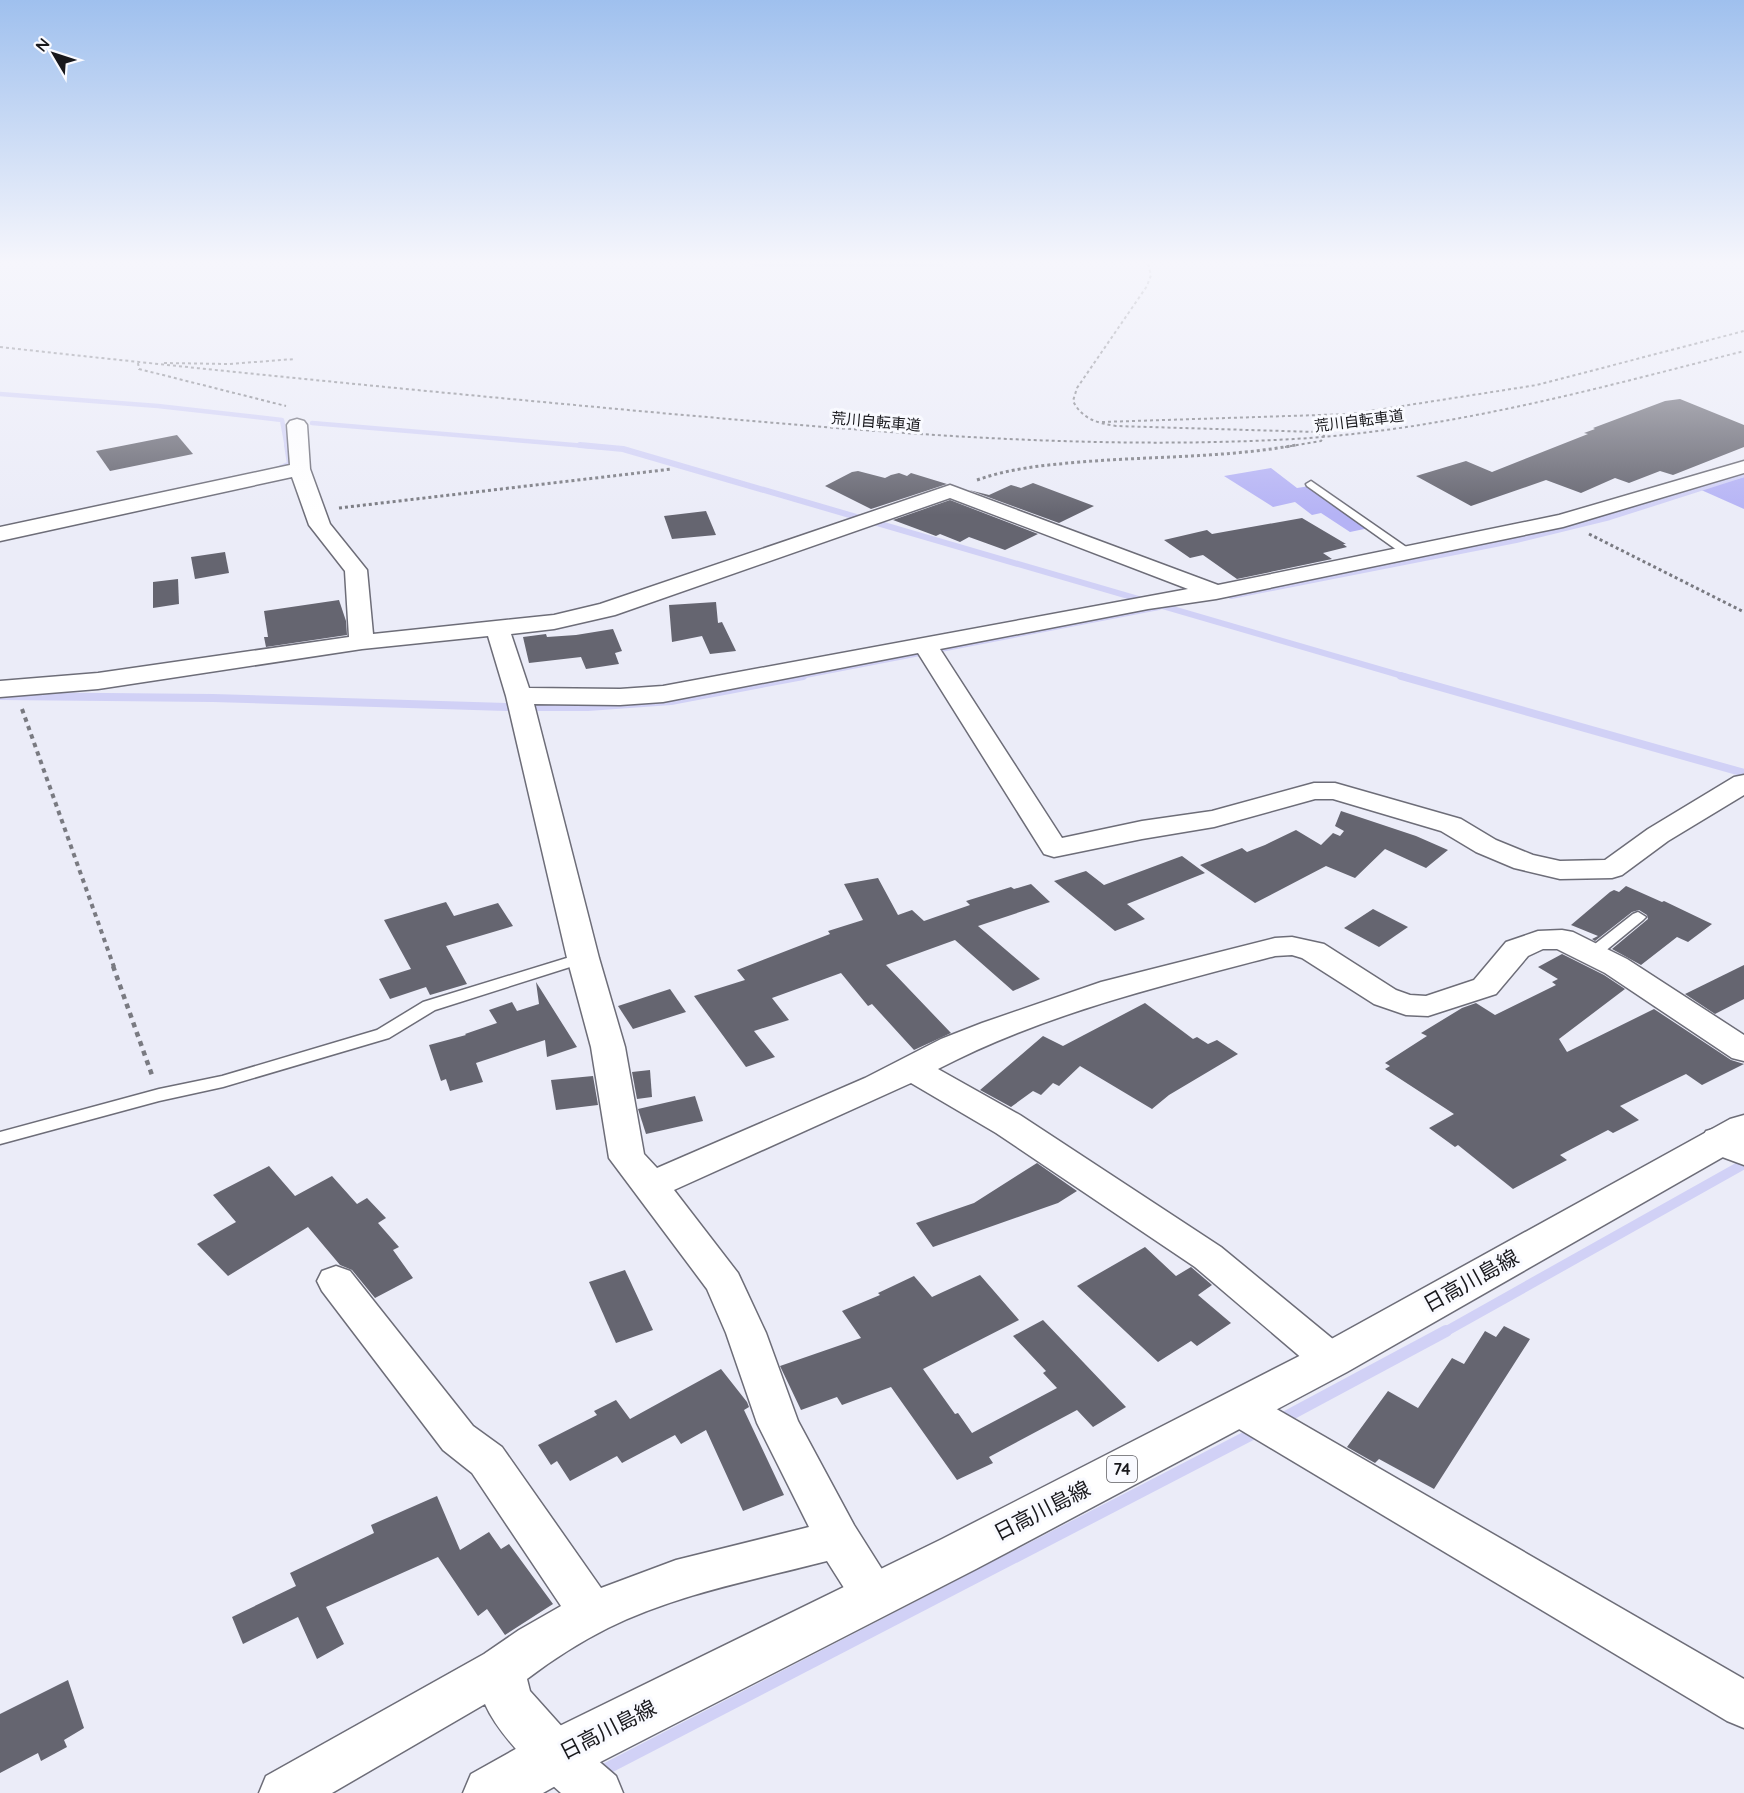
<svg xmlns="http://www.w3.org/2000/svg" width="1744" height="1793" viewBox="0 0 1744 1793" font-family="Quicksand,'Noto Sans JP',sans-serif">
<rect width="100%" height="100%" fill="#ebecf8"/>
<g fill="#b5b3f5">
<polygon points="1271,468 1297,488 1310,486 1369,528 1350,532 1321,513 1312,515 1295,502 1273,507 1224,476"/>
<polygon points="1744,477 1744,509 1699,489"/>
</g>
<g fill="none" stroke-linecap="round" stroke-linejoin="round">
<g stroke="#d1d1f6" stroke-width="4.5">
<polyline points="754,264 942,264"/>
<polyline points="1266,264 1326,264"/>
<polyline points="0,394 158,406 282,420 287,447"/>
<polyline points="312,423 598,447"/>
</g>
<g stroke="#d1d1f6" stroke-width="6">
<polyline points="580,445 623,449 1406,677"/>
<polyline points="279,469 290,464 287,445"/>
<polyline points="1231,596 1516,540 1610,517 1744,474"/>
<polyline points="795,677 1159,607"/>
</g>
<g stroke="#d1d1f6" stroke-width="8">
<polyline points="1401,676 1744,773"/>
<polyline points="0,696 213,698 506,707 588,707 671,701 803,676"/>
</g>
<polyline stroke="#d1d1f6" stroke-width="10" points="1443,1333 1744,1164"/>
<g stroke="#d1d1f6" stroke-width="12">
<polyline points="1280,1420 1446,1331"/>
<polyline points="598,1773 1258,1431"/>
</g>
</g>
<g fill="#656570">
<polygon points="1680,399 1744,425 1744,447 1673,475 1660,471 1629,483 1615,478 1581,493 1546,480 1471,506 1416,476 1466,461 1492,472 1588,434 1584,433 1595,429 1593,428 1665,401"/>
<polygon points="177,435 193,454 110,471 96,451"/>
<polygon points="858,471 885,478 891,475 899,473 907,476 911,473 947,484 871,509 825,486 852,472"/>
<polygon points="1033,483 1094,506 1059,523 969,490 989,495 1011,485 1021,488"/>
<polygon points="950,500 1038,534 1005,550 969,537 960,542 940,534 936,536 893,520"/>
<polygon points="706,511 716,535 672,539 664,516"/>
<polygon points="1302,518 1346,544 1343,544 1347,547 1323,553 1332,559 1237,579 1203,555 1190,558 1164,540 1207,530 1212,534"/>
<polygon points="225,552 229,573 195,579 191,557"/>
<polygon points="178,579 179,604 153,608 153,582"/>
<polygon points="339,600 346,621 347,635 266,647 264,637 268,637 264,611"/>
<polygon points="716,602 718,623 722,622 736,651 710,654 702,636 672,642 669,605"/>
<polygon points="613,629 622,651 615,653 619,664 586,669 581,657 529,663 523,637 546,634 547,637 576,635"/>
<polygon points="1341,811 1416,836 1448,850 1426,868 1385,849 1355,878 1326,866 1255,903 1200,865 1242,848 1247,852 1265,845 1296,830 1321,845 1333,833 1340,836 1344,831 1335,826"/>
<polygon points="1182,856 1205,873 1127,904 1145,919 1115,931 1054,881 1086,871 1104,885"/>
<polygon points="878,878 898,915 912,910 924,921 970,905 966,901 1011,887 1014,889 1031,884 1050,902 978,926 1040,979 1013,991 955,940 886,965 951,1033 914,1050 872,1004 868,1006 841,973 772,998 789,1020 754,1031 775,1057 746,1067 694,996 745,980 737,970 830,934 828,931 863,920 844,884"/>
<polygon points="1626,886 1662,902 1664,901 1712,924 1688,942 1677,937 1641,965 1612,949 1648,919 1647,915 1639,910 1632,912 1595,941 1592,939 1598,936 1571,925 1610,892 1614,890 1619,892"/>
<polygon points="446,902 454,916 498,903 513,926 446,946 467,984 430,995 426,987 390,999 379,979 411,969 384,920"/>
<polygon points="1373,909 1408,927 1379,947 1344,928"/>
<polygon points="1562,954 1604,975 1625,989 1559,1039 1567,1052 1654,1009 1731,1060 1744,1064 1702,1085 1686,1074 1620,1106 1639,1120 1613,1133 1608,1130 1560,1155 1567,1160 1513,1189 1458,1145 1455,1147 1429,1128 1454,1114 1385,1069 1390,1066 1385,1063 1427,1036 1421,1033 1462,1008 1476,1003 1495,1015 1556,985 1552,982 1558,979 1538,967"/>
<polygon points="1744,965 1744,999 1715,1014 1685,994"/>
<polygon points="536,982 577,1047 547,1057 545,1040 476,1063 483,1082 450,1091 446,1079 441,1081 429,1045 466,1035 465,1034 497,1023 489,1010 512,1002 517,1011 539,1004"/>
<polygon points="670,989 686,1012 633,1029 618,1006"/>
<polygon points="1145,1003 1193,1039 1197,1037 1208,1044 1217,1040 1238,1054 1169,1095 1152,1109 1080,1066 1059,1086 1053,1083 1041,1095 1033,1091 1011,1107 980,1090 1043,1036 1063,1046"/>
<polygon points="650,1070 652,1097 637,1099 632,1072"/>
<polygon points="593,1076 598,1105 556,1110 551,1080"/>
<polygon points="695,1096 703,1121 646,1134 638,1109"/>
<polygon points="1037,1163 1077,1191 1058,1203 933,1247 916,1223 974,1203"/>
<polygon points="269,1166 295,1196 332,1176 357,1204 367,1198 386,1218 378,1223 399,1247 393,1250 413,1278 375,1298 352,1270 340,1265 308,1227 228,1276 197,1244 236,1222 213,1195"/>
<polygon points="1145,1247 1176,1276 1191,1267 1212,1285 1198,1295 1231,1323 1197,1346 1191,1341 1158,1362 1077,1286"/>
<polygon points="625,1270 653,1330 616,1343 589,1282"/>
<polygon points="980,1275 1019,1320 923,1369 955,1414 958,1413 972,1433 1057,1388 1043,1373 1046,1371 1013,1336 1043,1320 1126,1407 1093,1427 1077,1410 989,1457 993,1463 957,1480 891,1387 842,1405 837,1397 801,1410 780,1366 861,1338 842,1311 880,1295 878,1293 914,1276 932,1297"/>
<polygon points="1504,1326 1530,1339 1434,1489 1379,1459 1375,1463 1347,1447 1388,1391 1418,1408 1452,1358 1464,1364 1485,1331 1496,1337"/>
<polygon points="721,1369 747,1402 749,1407 744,1410 784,1495 743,1511 706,1430 681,1444 675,1435 622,1463 617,1456 570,1481 557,1461 551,1465 538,1445 597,1415 594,1411 616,1400 630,1419"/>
<polygon points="437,1496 460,1550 489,1532 501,1549 509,1544 553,1604 505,1635 487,1609 478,1616 438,1557 326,1607 344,1644 317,1659 298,1617 243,1644 232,1617 296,1586 290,1573 374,1533 371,1525"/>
<polygon points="68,1680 84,1728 64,1740 67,1747 41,1761 38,1753 0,1773 0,1714"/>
</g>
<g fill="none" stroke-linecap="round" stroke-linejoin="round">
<defs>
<g id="service">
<polygon points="1311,481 1412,551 1412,555 1404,555 1307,486 1306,484"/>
<polygon points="1638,912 1646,917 1643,920 1598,957 1586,957 1584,954 1586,951 1633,914"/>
<polygon points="583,953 589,955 591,958 589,961 435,1010 389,1038 223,1087 159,1101 0,1144 0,1132 159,1089 222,1076 377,1030 423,1002"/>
</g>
<g id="minor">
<path d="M297,419l7,2 3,4 3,44 20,55 37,46 6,64 181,-19 46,-11 350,-119 268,100 341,-70 185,-54v12l-181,54 -347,72 -68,10 -208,40 122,189 80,-17 70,-10 102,-28h21l126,36 35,21 37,15 27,6 45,-1 43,-31 86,-52 10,-2v20l-76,46 -46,34 -10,3 -52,1 -46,-11 -38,-16 -35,-21 -108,-32h-18l-101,28 -72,12 -88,18 -10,-3 -126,-201 -255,49 -43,3 -86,-1 65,254 26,89 19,107 13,14 208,-90 76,-39 41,-16 119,-41 174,-44 17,-1 32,7 72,46 14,5 16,1 48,-16 32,-38 32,-11 24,-1 11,2 54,27 117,76v26l-12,-3 -127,-85 -48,-24h-14l-15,7 -32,38 -68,22 -22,-1 -32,-11 -72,-46 -10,-3 -17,1c-114,30 -232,58 -337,113l82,46 201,132 124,102 6,11 -6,11 -14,5 -14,-5 -122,-104 -199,-134 -85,-50 -237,107 64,83 28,60 32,88 56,104 36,57 7,14 -7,14 -16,6 -16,-6 -31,-49c-73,19 -150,33 -219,67 -28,14 -56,32 -81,51l3,12 43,48 43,37 7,17h-62c-26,-23 -62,-57 -76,-89l-153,89h-73l7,-17 218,-122 35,-24 42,-24 -89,-133 -29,-23 -121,-159 -5,-10 5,-10 14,-5 14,5 123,155 29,21 99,141 75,-28 133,-33 -52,-104 -31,-90 -19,-44 -98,-131 -18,-111 -24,-89 -61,-262 -18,-60 -126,13 -264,40 -98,8v-16l98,-8 251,-36 -4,-66 -36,-46 -17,-48 -292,64v-14l290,-62 -3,-40 3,-4zM950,498l238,91 -525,97 -43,3 -91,-1 -18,-54 43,-5 61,-14z"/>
<polygon points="1239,1391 1254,1396 1744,1679 1744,1728 1727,1721 1224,1420 1218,1408 1224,1396"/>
</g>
<polygon id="tertiary" points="1720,1127 1744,1136 1744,1165 1706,1151 1700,1141 1706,1131"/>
<polygon id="primary" points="1744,1115 1744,1145 1347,1372 976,1569 575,1775 543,1793 463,1793 471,1774 537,1737 942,1539 1315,1348 1730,1119"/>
</defs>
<use href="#service" stroke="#6d6d78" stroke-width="3"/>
<use href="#minor" stroke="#6d6d78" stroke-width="3"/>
<use href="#tertiary" stroke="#6d6d78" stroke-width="3"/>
<use href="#primary" stroke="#6d6d78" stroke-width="3"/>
<g stroke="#797a81" stroke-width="2" stroke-dasharray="3 3" stroke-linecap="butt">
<path d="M1148,264l3,11 -4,11 -70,102 -4,13c9,18 24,22 43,25l200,6 8,4 -3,5 -36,6"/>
<path d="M0,347c217,24 433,45 650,65 215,19 429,39 644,27 153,-9 302,-50 450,-88"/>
<polyline points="138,363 139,369 286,406"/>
<polyline points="164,363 229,364 295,359"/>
<polyline points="1102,422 1351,414 1537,385 1744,331"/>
</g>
<g stroke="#797a81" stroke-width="3" stroke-dasharray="3 3" stroke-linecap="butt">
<path d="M977,480c34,-12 68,-15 104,-18 71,-6 144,-4 215,-17"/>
<polyline points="339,508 672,469"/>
<polyline points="1589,534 1744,612"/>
</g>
<polyline stroke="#797a81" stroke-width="4" stroke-dasharray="4.5 4.5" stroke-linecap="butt" points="22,709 114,967"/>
<polyline stroke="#797a81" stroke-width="4.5" stroke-dasharray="5 5" stroke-linecap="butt" points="113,966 153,1078"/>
<use href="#service" fill="#fff" fill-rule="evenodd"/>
<use href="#minor" fill="#fff" fill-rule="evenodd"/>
<use href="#tertiary" fill="#fff" fill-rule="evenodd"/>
<use href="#primary" fill="#fff" fill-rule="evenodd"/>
</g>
<linearGradient id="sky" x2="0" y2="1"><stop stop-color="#9fc0ee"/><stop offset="0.51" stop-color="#f6f6fc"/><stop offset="1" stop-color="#f6f6fc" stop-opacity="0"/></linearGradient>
<rect width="1744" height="515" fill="url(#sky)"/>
<g text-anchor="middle" stroke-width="6" stroke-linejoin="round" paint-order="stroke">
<g font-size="15" fill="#18181c" stroke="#f9faff">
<text transform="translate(1359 421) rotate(-7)" y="5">荒川自転車道</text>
<text transform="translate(876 422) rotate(5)" y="5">荒川自転車道</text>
</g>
<rect fill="#f9faff" stroke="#5c5c60" stroke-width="1.5" x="1107" y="1456" width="30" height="26" rx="4.5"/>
<g font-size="16" font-weight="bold" fill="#18181c">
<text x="1122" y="1475">74</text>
</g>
<g font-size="21" fill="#18181c" stroke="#f9faff">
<text transform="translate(1471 1281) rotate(-29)" y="7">日高川島線</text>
<text transform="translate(1042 1511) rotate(-27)" y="7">日高川島線</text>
<text transform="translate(608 1730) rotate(-27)" y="7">日高川島線</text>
</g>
</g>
<g transform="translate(54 54) rotate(309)" stroke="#f9faff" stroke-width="4.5" paint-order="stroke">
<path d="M0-4.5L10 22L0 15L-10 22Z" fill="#18181c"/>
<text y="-9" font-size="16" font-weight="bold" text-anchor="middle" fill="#18181c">N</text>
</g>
</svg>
